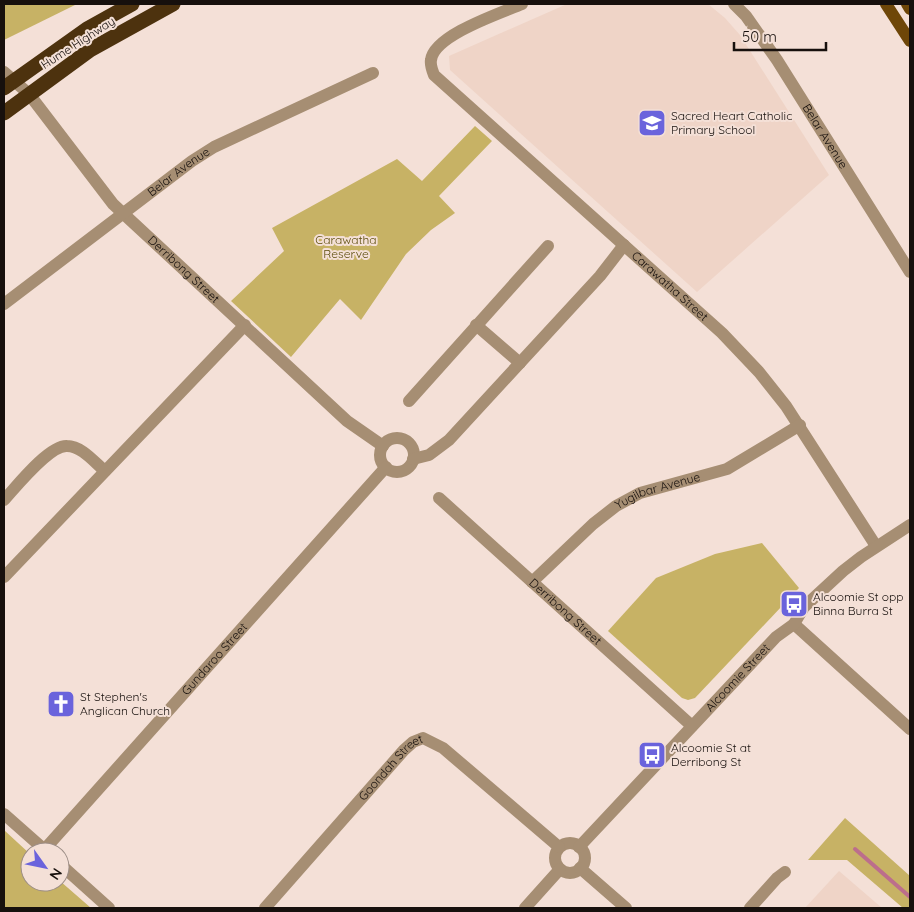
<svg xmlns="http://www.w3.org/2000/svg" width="914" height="912" viewBox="0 0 914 912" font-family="Quicksand,sans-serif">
<rect width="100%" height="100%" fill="#f4e0d7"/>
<g fill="#efd4c7">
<polygon points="567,4 708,4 725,18 740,35 829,175 697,292 450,70 449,56"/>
<polygon points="839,871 882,908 805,908"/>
</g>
<g fill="#c7b265">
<polygon points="4,4 77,4 4,40"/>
<polygon points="475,126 492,141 439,196 455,213 431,230 406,254 361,320 340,299 291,357 231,301 284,251 272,228 397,159 422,181"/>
<polygon points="762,543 799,588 695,698 688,700 682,698 608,631 656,578 715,554"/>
<polygon points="845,818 910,876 910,908 903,908 847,860 808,860"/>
<polygon points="4,830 30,854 30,882 60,881 91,908 4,908"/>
</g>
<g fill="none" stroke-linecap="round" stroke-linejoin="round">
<polyline stroke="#bc6e8c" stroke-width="4" points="855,849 910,897"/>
<g stroke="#a68e73" stroke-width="12">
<path id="s1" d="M522,4c-21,9 -88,31 -91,56 -1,5 1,10 3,15l288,258 37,39 27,34 90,140"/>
<path id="s2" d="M734,4l12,12 31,44 133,212"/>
<path id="s3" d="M4,72l25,22 84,110 234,217 36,25"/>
<path id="s4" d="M4,304l188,-143 22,-14 159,-74"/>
<polyline points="476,325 520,363"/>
<polyline points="409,401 548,246"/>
<circle cx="397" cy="455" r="17"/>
<polyline points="413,459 429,455 449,440 600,276 624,245"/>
<path id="s5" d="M439,498l253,228"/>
<path d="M4,500c12,-13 45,-55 63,-54 15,0 28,17 38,25"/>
<polyline points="4,577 245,325"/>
<path id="s6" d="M532,582l61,-58 23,-18 24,-13 87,-24 73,-44"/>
<polyline points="794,624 910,729"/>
<polyline points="4,814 47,852"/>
<circle cx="570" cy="858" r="15"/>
<path id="s7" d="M579,847l197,-210 18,-13 10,-17 39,-36 18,-14 49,-32"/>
<path id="s8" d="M44,850l342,-383"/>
<polyline points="60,864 109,908"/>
<polyline points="580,868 626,908"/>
<path id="s9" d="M265,908l139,-158 9,-8 10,-4 20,10 116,99"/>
<polyline points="525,908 560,869"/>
<polyline points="750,908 777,878 785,872"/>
</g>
<g stroke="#6e4608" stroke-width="12">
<polyline points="886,4 910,41"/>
<polyline points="907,4 910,9"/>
</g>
<g stroke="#4d320e" stroke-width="15">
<polyline points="4,88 87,29 132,4"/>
<polyline points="4,113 90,50 173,4"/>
</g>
</g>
<defs>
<symbol id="school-square" viewBox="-11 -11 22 22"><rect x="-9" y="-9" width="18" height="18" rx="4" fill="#6a63dc" stroke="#f4e0d7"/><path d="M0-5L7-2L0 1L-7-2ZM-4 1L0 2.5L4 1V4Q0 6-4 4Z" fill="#fff"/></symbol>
<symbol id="bus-square" viewBox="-11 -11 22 22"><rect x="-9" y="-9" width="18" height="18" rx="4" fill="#6a63dc" stroke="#f4e0d7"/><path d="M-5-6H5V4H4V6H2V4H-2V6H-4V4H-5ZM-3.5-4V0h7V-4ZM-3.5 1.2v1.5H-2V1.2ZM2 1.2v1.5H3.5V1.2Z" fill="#fff"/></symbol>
<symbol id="church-square" viewBox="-11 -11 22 22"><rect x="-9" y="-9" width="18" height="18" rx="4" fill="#6a63dc" stroke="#f4e0d7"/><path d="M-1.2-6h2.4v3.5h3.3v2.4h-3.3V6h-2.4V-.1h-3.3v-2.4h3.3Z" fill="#fff"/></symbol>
</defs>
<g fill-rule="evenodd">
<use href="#school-square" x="636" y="107" width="32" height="32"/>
<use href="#bus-square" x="778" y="588" width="32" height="32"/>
<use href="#church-square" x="45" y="688" width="32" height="32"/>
<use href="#bus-square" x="636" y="739" width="32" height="32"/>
</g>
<g text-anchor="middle" stroke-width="4" stroke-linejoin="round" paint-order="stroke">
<g font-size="12" fill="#17100d" stroke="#f4e0d7">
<text transform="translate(78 43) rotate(-33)" y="4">Hume Highway</text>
<text dy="4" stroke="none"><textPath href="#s2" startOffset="161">Belar Avenue</textPath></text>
<text dy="4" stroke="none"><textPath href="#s4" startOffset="219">Belar Avenue</textPath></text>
<text dy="4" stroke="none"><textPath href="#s3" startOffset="268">Derribong Street</textPath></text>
<text dy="4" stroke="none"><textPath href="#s1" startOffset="442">Carawatha Street</textPath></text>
<text dy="4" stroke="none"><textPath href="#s6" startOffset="158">Yugilbar Avenue</textPath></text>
<text dy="4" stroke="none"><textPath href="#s5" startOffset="170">Derribong Street</textPath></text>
<text dy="4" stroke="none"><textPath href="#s8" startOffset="256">Gundaroo Street</textPath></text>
<text dy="4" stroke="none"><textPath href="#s7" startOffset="232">Alcoomie Street</textPath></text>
<text dy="4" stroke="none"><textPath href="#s9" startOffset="189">Goondah Street</textPath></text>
</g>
<g font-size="12" fill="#17100d" stroke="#f4e0d7" text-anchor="start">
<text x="671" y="120">Sacred Heart Catholic<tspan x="671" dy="14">Primary School</tspan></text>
<text x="813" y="601">Alcoomie St opp<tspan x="813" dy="14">Binna Burra St</tspan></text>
<text x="80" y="701">St Stephen's<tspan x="80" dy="14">Anglican Church</tspan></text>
<text x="671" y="752">Alcoomie St at<tspan x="671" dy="14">Derribong St</tspan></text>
</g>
<g font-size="12" fill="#5c4d0c" stroke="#f4e0d7">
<text x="346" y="244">Carawatha<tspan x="346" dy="14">Reserve</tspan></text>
</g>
</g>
<rect width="914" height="912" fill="none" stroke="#17100d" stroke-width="10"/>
<g transform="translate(45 867) rotate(123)"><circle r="24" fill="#f4e0d7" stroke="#9c8d86"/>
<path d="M0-4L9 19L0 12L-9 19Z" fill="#6a63dc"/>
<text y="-8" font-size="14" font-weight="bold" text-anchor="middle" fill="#17100d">N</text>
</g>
<path d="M734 42v8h92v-8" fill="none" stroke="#17100d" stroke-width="2.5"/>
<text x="742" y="42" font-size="15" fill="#17100d" stroke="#f4e0d7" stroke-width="4" paint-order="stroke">50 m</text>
</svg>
